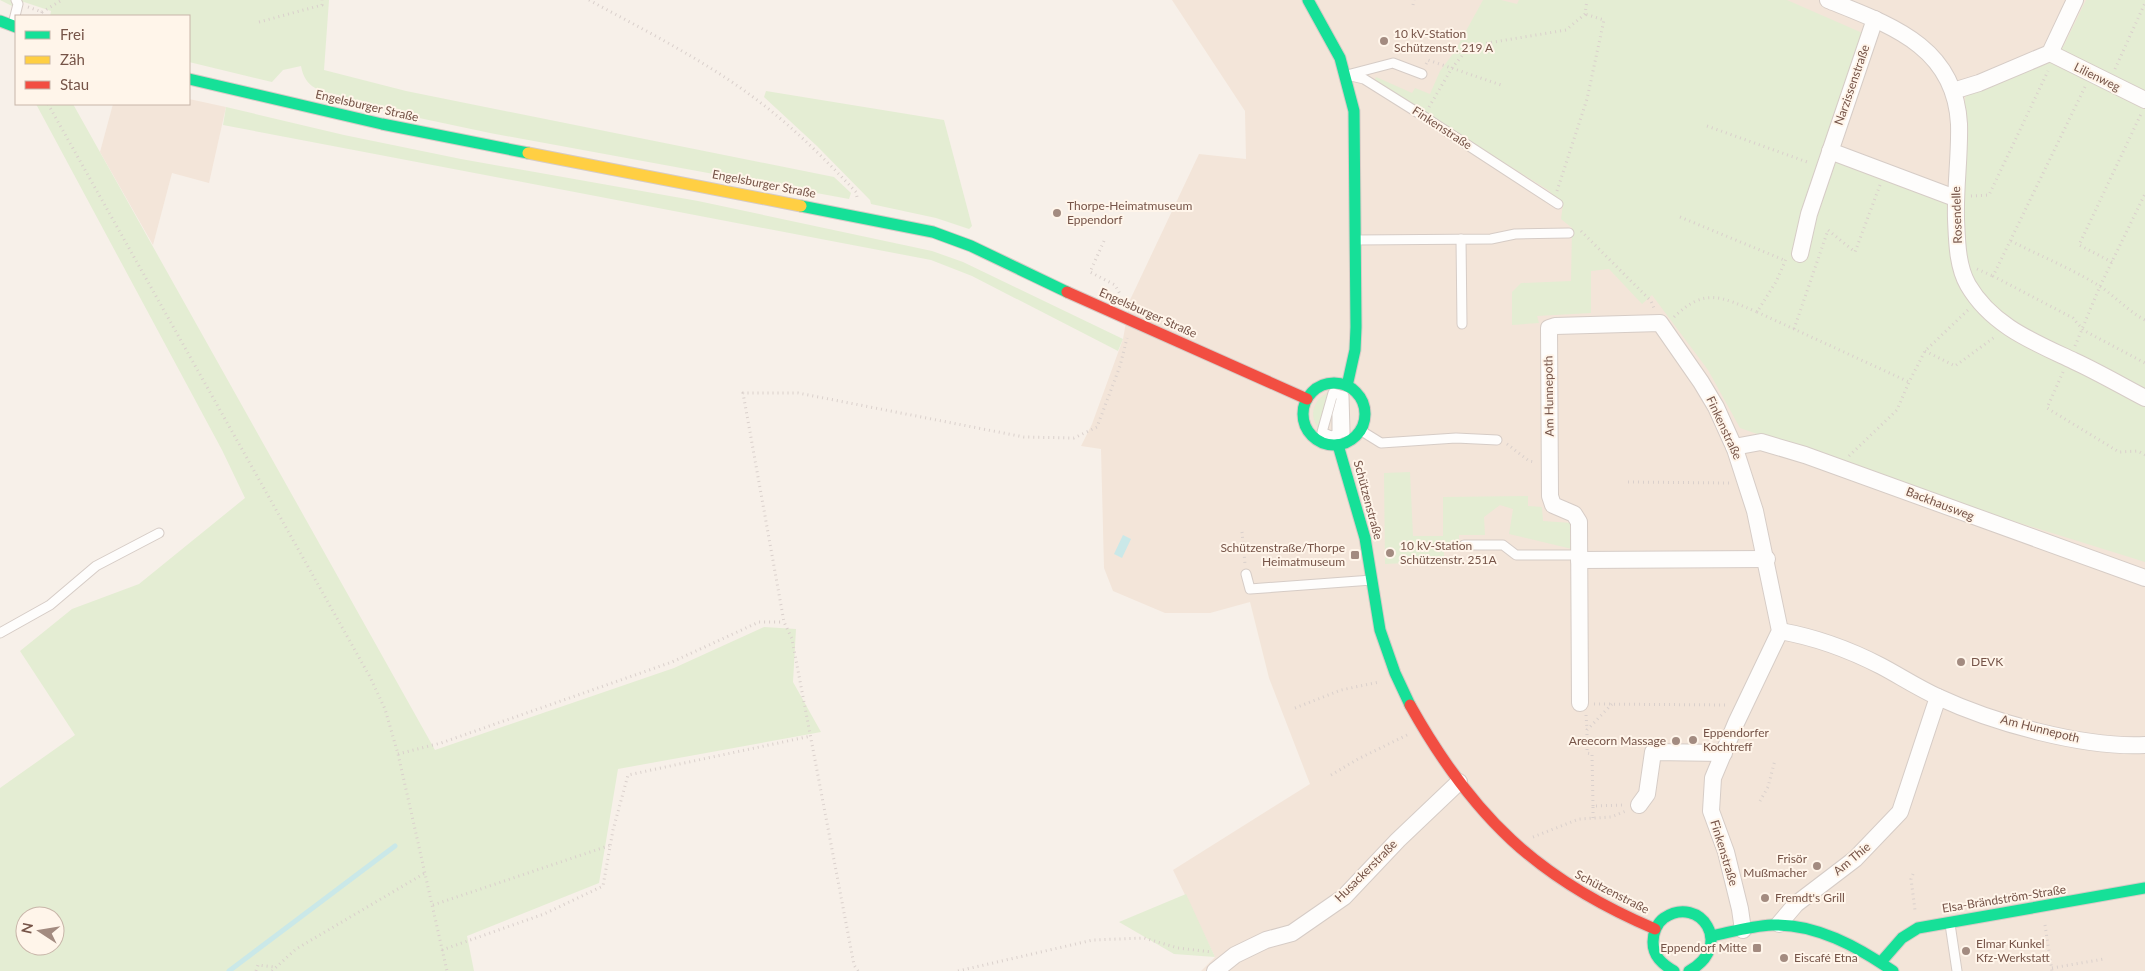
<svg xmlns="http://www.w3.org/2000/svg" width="2145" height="971" viewBox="0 0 2145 971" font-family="Lato,sans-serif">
<rect width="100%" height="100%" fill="#f7f0e9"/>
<g fill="#f3e5d9">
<polygon points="1172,0 2145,0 2145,971 1201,971 1215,957 1173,870 1310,784 1269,678 1250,602 1210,613 1165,613 1113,591 1104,568 1101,449 1081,446 1092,424 1123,339 1130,300 1199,154 1246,159 1245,111"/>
<polygon points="189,99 226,107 209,183 172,173 153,245 100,152 113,104 189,104"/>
</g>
<g fill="#e4edd3" fill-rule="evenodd">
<path d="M0,0h329l-5,70 82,21 428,86 17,16 -2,6 -359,-66 -151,-32v-6c-20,-4 -34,-7 -38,-29l-18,4 -11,12 -83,-20v-46h-139l1,-5 -27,-9 -12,4z"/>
<polygon points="1483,0 1501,0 1517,4 1519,0 1787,0 1867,35 1826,153 1957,203 1966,90 2063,47 2086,0 2145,0 2145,562 1949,501 1740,428 1708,370 1652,295 1642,304 1609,269 1591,271 1591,313 1537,316 1539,323 1512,325 1512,292 1521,283 1571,281 1572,228 1561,219 1563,204 1548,190 1424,112 1373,84 1376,77 1412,93 1415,88 1430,94 1440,71 1455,51"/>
<polygon points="766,91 944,120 972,226 969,229 936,218 871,204 870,200 817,146 764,97"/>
<path d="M36,104h37l362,646 239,-82 90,-41 32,2 -3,53 28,50 -203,37 -19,114 -132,53 7,35h-474v-183l75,-53 -55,-84 52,-42 67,-25 106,-86 -23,-48zM25,916h30v30h-30z"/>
<polygon points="226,107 344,135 461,159 698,201 932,251 963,262 1123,339 1118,351 972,276 931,260 223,125"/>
<path d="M1327,393h6l-11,39c-14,-13 -11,-30 5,-39z"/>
<polygon points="1410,472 1413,536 1443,536 1443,497 1528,496 1528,506 1542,507 1543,521 1572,523 1572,549 1509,534 1513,509 1500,505 1484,517 1485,535 1459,535 1459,546 1444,547 1444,561 1385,564 1384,473"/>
<polygon points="1186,894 1215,957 1174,954 1119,922"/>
</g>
<polygon fill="#cae8e8" points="1123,535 1131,539 1122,558 1114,554"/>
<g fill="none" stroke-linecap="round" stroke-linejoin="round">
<polyline stroke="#cae8e8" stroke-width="5" points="229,971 395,846"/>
<defs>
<g id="lane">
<polyline points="13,24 18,4 16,0"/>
<polyline points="1347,75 1364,79 1423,116 1558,204"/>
<polyline points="1347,75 1393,63 1422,74"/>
<polyline points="1461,239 1462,324"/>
<polyline points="1355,240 1491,239 1515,234 1569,233"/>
<polygon points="1333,393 1344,396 1345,432 1331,436 1322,432"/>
<polyline points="1360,430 1381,443 1456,438 1497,440"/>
<polyline points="1337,441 1337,415 1341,400"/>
<polyline points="1464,545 1503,545 1516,555 1579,555"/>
<polyline points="1246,574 1250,589 1372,580"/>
<polyline points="0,633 50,605 96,566 159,533"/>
<polyline points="1950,924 1957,971"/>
</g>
<g id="street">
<path d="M1828,0c62,25 127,46 131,124 1,32 -4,63 -3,95 1,21 1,47 12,66 24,41 66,57 106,76 24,11 48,25 71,37"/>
<polyline points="2050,53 2145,100"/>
<polyline points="1953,91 1979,83 2050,53 2075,0"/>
<polyline points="1830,151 1955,198"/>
<polyline points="1800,254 1809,214 1875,19"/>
<polyline points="1734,447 1761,442 1805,455 2145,578"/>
<polyline points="1579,560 1767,559"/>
<path d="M1780,631c34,6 70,19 101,35 19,10 37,22 57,31 56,26 145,51 207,48"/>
<polyline points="1580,703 1579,522 1574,514 1553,505 1550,496 1549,328 1555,326 1660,323 1701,382 1716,407 1735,449 1755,511 1780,631 1736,723 1713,778 1711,811 1726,852 1740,909 1743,930"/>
<polyline points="1639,805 1647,794 1653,752 1724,753"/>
<polyline points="1779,924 1796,904 1855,859 1900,812 1938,697"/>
<polyline points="1215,971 1235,955 1266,940 1292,933 1344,897 1398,840 1459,782"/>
</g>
<g id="fast">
<polyline points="1308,0 1340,58 1354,111 1356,327 1355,350 1347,386"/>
<polyline points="0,21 16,27"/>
<polyline points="189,79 382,124 528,153"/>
<polyline points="801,206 933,232 971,246 1067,292"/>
<circle cx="1334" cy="414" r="31"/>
<polyline points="1338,445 1365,538 1380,630 1395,673 1410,705"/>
<path d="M1711,936c20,-4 40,-10 61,-11 43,-2 86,22 121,46"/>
<polyline points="1881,962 1902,938 1918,928 2145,888"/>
<path d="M1674,971c-12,-7 -21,-15 -21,-29 0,-9 4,-19 11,-24 36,-24 71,28 25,53"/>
</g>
<polyline id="slow" points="528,153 801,206"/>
<g id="jam">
<polyline points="1067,292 1307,399"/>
<path d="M1410,705c62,111 127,174 245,224"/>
</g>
</defs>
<use href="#lane" stroke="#d6ccc6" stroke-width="11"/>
<use href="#street" stroke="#d6ccc6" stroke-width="18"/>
<use href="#fast" stroke="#d6cbc6" stroke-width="13"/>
<use href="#slow" stroke="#d6cbc6" stroke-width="13"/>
<use href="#jam" stroke="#d6cbc6" stroke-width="13"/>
<g stroke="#dad0cc" stroke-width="3" stroke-dasharray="1 4" stroke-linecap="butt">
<path d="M589,0c55,30 113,59 164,97 38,28 71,61 103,95l1,5"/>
<polyline points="1413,5 1414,0"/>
<polyline points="28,7 42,12 40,16"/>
<polyline points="42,12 62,0"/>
<polyline points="259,22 322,5 322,0"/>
<polyline points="1426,64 1428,60 1504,86"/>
<polyline points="2115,69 2145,3"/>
<polyline points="2085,87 1993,276 2073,318 2083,330 2145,363"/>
<polyline points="48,104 370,677 385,709 398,754 447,971"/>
<polyline points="1429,107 1452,68 1470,46 1566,30 1585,14 1587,0"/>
<polyline points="1707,126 1810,163"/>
<polyline points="1557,191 1587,99 1604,20 1585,14"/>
<polyline points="1971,196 1989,195 2048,71"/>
<polyline points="1680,217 1784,260"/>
<polyline points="1581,231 1651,301 1654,308"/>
<polyline points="1104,241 1090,272 1115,285 1120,294"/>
<path d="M2011,241c29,15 62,28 90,46 16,11 27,24 44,33"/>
<polyline points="2112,262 2079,245 2141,114"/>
<polyline points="1977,269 1993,276"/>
<polyline points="1757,312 1909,382"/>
<path d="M1674,317c31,-30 47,-20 83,-5l19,-30 10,-23"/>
<polyline points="1794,329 1828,230 1855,252 1880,185"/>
<polyline points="2075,346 2100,286 2145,194"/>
<polyline points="1925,351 1955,366 1996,336"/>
<polyline points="2063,372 2047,408 2119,452 2138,451 2145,455"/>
<polyline points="1507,444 1529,461 1535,462"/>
<polyline points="1849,456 1897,410 1909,382 1925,351 1968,310"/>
<polyline points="1628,482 1730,483"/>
<polyline points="1242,532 1245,564"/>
<polyline points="1594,704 1727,705"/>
<polyline points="1295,708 1341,690 1379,682"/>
<polyline points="1586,715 1587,729"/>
<polyline points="398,754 441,743 672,662 759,622 784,622"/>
<polyline points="1331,775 1358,759 1407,735"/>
<polyline points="1760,801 1768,787 1775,760"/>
<polyline points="1593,806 1592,754 1587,753 1587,730 1612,704"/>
<polyline points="1593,818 1593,806 1625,805"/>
<polyline points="1533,837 1579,819 1611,817 1626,811"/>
<polyline points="1913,874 1911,879 1915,910"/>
<polyline points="433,905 611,845"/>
<polyline points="2045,925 2052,971"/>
<polyline points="442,950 544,914 603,886 613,830 628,775 811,736"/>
<polyline points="2052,968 2104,959"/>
<polyline points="256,971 258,965 274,967"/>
<polyline points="272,971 296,949 425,873"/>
<polyline points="858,971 854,965 792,639 784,622 743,393 798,393 1024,437 1074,438 1097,427 1120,366 1127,338"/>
<polyline points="958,971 1093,940 1144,938 1178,948 1212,952"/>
</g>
<use href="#lane" stroke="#fefdfc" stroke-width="9"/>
<use href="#street" stroke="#fefdfc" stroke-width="16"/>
<use href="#fast" stroke="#16e098" stroke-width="11"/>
<use href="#slow" stroke="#ffcf43" stroke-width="11"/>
<use href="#jam" stroke="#f24e42" stroke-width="11"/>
</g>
<g fill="#a38b80" stroke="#fff5ea" stroke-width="2">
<circle cx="1384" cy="41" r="5"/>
<circle cx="1057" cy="213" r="5"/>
<circle cx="1390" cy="553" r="5"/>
<rect x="1350" y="550" width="10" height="10" rx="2.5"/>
<circle cx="1961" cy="662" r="5"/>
<circle cx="1693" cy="740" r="5"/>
<circle cx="1676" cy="741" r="5"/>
<circle cx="1817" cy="866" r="5"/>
<circle cx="1765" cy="898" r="5"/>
<rect x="1752" y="943" width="10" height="10" rx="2.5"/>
<circle cx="1966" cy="951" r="5"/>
<circle cx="1784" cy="958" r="5"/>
</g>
<g text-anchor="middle" stroke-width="4" stroke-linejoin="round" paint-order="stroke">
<g font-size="12" fill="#765448" stroke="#fff5ea" text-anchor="start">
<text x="1394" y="38">10 kV-Station<tspan x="1394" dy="14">Schützenstr. 219 A</tspan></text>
<text x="1067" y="210">Thorpe-Heimatmuseum<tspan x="1067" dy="14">Eppendorf</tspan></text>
<text x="1400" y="550">10 kV-Station<tspan x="1400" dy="14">Schützenstr. 251A</tspan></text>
<text x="1345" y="552" text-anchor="end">Schützenstraße/Thorpe<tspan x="1345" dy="14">Heimatmuseum</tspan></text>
<text x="1971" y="666">DEVK</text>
<text x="1703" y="737">Eppendorfer<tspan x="1703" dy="14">Kochtreff</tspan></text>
<text x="1666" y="745" text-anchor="end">Areecorn Massage</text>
<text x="1807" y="863" text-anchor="end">Frisör<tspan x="1807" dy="14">Mußmacher</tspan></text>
<text x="1775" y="902">Fremdt's Grill</text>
<text x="1976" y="948">Elmar Kunkel<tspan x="1976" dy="14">Kfz-Werkstatt</tspan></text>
<text x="1747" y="952" text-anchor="end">Eppendorf Mitte</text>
<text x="1794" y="962">Eiscafé Etna</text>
</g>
<g font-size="12" fill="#765448" stroke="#fff5ea">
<text transform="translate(2097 77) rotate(26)" y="4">Lilienweg</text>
<text transform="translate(1852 85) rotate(-71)" y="4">Narzissenstraße</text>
<text transform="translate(367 106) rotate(13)" y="4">Engelsburger Straße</text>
<text transform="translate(1442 128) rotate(33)" y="4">Finkenstraße</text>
<text transform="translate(764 184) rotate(11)" y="4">Engelsburger Straße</text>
<text transform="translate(1957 215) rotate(-92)" y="4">Rosendelle</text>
<text transform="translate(1148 313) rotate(24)" y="4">Engelsburger Straße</text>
<text transform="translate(1549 396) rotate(-91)" y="4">Am Hunnepoth</text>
<text transform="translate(1724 428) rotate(65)" y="4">Finkenstraße</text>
<text transform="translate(1368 500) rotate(75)" y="4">Schützenstraße</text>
<text transform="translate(1940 504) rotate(21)" y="4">Backhausweg</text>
<text transform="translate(2040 729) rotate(14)" y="4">Am Hunnepoth</text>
<text transform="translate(1724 853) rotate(73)" y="4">Finkenstraße</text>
<text transform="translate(1852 859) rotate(-40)" y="4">Am Thie</text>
<text transform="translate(1366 871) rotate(-45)" y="4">Husackerstraße</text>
<text transform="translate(1612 892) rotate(27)" y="4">Schützenstraße</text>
<text transform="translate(2004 899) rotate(-9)" y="4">Elsa-Brändström-Straße</text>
</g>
</g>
<rect x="15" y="15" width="175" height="90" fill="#fff5ea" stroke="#c8b5a9"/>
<rect x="25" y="31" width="25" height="8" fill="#16e098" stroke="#c8b5a9"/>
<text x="60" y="40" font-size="15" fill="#765448">Frei</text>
<rect x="25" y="56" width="25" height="8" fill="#ffcf43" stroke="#c8b5a9"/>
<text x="60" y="65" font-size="15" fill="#765448">Zäh</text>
<rect x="25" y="81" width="25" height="8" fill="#f24e42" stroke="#c8b5a9"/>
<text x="60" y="90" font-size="15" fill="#765448">Stau</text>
<g transform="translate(40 931) rotate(282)"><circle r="24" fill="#fff5ea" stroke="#c8b5a9"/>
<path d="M0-4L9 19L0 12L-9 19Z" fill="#a38b80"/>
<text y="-8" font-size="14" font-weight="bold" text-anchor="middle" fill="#765448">N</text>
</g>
</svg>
